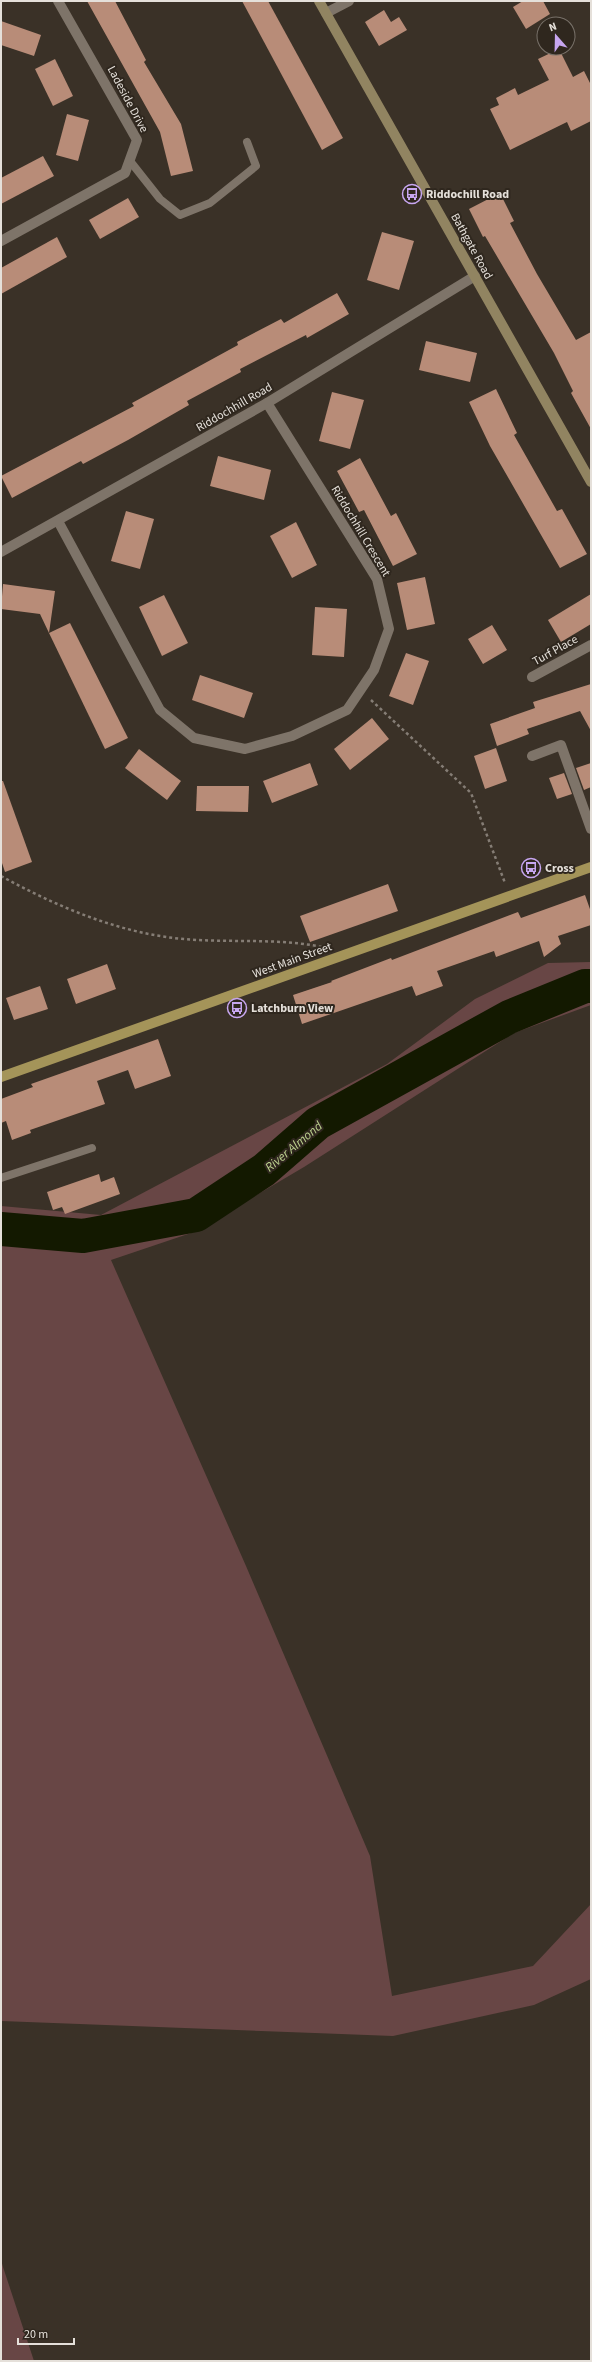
<svg xmlns="http://www.w3.org/2000/svg" width="592" height="2362" viewBox="0 0 592 2362" font-family="'Source Sans 3',sans-serif">
<rect width="100%" height="100%" fill="#3a3127"/>
<g fill="#684645">
<polygon points="591,962 591,1005 514,1033 304,1167 194,1232 111,1260 246,1566 370,1856 392,1996 533,1966 591,1904 591,1979 534,2005 393,2036 1,2021 1,1206 101,1215 387,1064 475,999 548,963"/>
<polygon points="1,2260 3,2267 34,2361 1,2361"/>
</g>
<g fill="none" stroke-linecap="round" stroke-linejoin="round">
<polyline stroke="#131900" stroke-width="34" points="1,1229 83,1236 196,1215 264,1170 318,1123 509,1017 585,986 591,986"/>
</g>
<g fill="#b88c78">
<polygon points="87,1 115,1 146,60 144,62 181,124 193,171 171,176 160,132"/>
<polygon points="242,1 268,1 343,138 322,150"/>
<polygon points="523,1 543,1 550,14 526,29 513,7"/>
<polygon points="384,10 391,22 399,17 407,30 379,46 365,22"/>
<polygon points="1,21 41,35 34,56 1,45"/>
<polygon points="559,49 573,77 584,71 591,85 591,121 571,131 567,122 510,150 490,109 499,105 496,98 515,88 518,95 549,80 538,59"/>
<polygon points="55,59 73,96 53,106 35,69"/>
<polygon points="67,114 89,120 78,161 56,155"/>
<polygon points="43,156 54,176 1,204 1,178"/>
<polygon points="500,193 514,221 510,223 537,274 576,340 591,332 591,429 571,393 573,391 554,353 485,236 483,237 469,209"/>
<polygon points="128,198 139,217 100,239 89,220"/>
<polygon points="382,232 414,241 399,290 367,280"/>
<polygon points="57,237 67,257 1,294 1,268"/>
<polygon points="337,293 349,314 307,338 306,335 240,369 241,372 187,401 189,405 128,440 83,464 81,461 12,498 1,476 134,406 132,403 238,345 237,342 281,319 284,323"/>
<polygon points="426,341 477,353 470,382 419,370"/>
<polygon points="496,389 517,433 514,435 557,511 562,509 587,554 560,568 490,446 469,402"/>
<polygon points="332,392 364,400 350,449 319,441"/>
<polygon points="218,456 271,470 264,500 210,486"/>
<polygon points="360,458 391,516 396,513 417,554 393,566 364,510 359,512 337,471"/>
<polygon points="126,511 154,519 140,569 111,561"/>
<polygon points="296,522 317,565 292,578 270,536"/>
<polygon points="425,577 435,624 407,630 397,583"/>
<polygon points="3,584 55,591 49,633 40,614 1,609"/>
<polygon points="591,594 591,624 561,642 548,620"/>
<polygon points="164,595 188,643 162,656 139,607"/>
<polygon points="315,607 347,609 344,657 312,655"/>
<polygon points="70,623 128,738 105,749 49,633"/>
<polygon points="492,625 507,650 483,664 468,639"/>
<polygon points="406,653 429,661 413,705 389,696"/>
<polygon points="200,675 253,693 244,718 192,700"/>
<polygon points="591,684 591,731 580,711 527,729 529,734 497,746 490,724 535,708 533,702"/>
<polygon points="372,718 389,739 350,770 334,749"/>
<polygon points="496,748 507,781 485,789 474,756"/>
<polygon points="139,749 181,781 167,800 125,768"/>
<polygon points="310,763 318,785 272,803 263,781"/>
<polygon points="591,763 591,787 584,790 576,768"/>
<polygon points="564,773 572,794 557,799 549,778"/>
<polygon points="1,781 3,781 32,862 5,872 1,860"/>
<polygon points="197,786 249,786 248,812 196,811"/>
<polygon points="388,884 398,911 310,942 300,916"/>
<polygon points="585,895 591,912 591,925 558,936 561,944 544,957 539,941 496,957 494,951 437,971 443,986 416,996 412,986 302,1024 293,995 332,982 331,981 391,958 392,960 518,912 521,918"/>
<polygon points="107,964 116,989 76,1004 67,979"/>
<polygon points="40,986 48,1009 14,1020 6,998"/>
<polygon points="158,1039 171,1076 135,1089 128,1070 97,1081 105,1104 30,1130 31,1133 12,1140 6,1121 1,1123 1,1099 33,1087 31,1084"/>
<polygon points="99,1174 101,1182 114,1177 120,1194 65,1214 62,1207 53,1210 47,1192"/>
</g>
<g fill="none" stroke-linecap="round" stroke-linejoin="round">
<g stroke="#857d75" stroke-width="2.5" stroke-dasharray="3 3" stroke-linecap="butt">
<polyline points="371,700 471,793 505,883"/>
<path d="M1,876c53,29 113,55 173,62 50,6 99,-1 148,9"/>
</g>
<g stroke="#7e7469" stroke-width="8">
<polyline points="130,161 160,199 180,215 210,203 256,166 247,142"/>
<polyline points="1,1178 92,1148"/>
</g>
<g stroke="#7e7469" stroke-width="10">
<polyline points="1,241 125,173 137,140 58,1"/>
<polyline points="58,521 160,710 194,738 245,749 292,736 347,710 374,670 389,629 377,579 267,403"/>
<polyline points="1,552 267,403 475,276"/>
<polyline points="532,677 591,645"/>
<polyline points="532,756 561,745 591,829"/>
</g>
<polyline stroke="#7e7469" stroke-width="10" points="326,13 349,1"/>
<polyline stroke="#918461" stroke-width="10" points="319,1 591,482"/>
<polyline stroke="#a49459" stroke-width="10" points="1,1077 591,867"/>
</g>
<defs>
<symbol id="bus-ring" viewBox="-11 -11 22 22"><circle r="9.5" fill="#2f271e" stroke="#c7a6f0" stroke-width="1.5"/><path d="M-5-6H5V4H4V6H2V4H-2V6H-4V4H-5ZM-3.5-4V0h7V-4ZM-3.5 1.2v1.5H-2V1.2ZM2 1.2v1.5H3.5V1.2Z" fill="#c7a6f0"/></symbol>
</defs>
<g fill-rule="evenodd">
<use href="#bus-ring" x="401" y="183" width="22" height="22"/>
<use href="#bus-ring" x="520" y="857" width="22" height="22"/>
<use href="#bus-ring" x="226" y="997" width="22" height="22"/>
</g>
<g text-anchor="middle" stroke-width="4" stroke-linejoin="round" paint-order="stroke">
<g font-size="12" fill="#e5e0da" stroke="#2f271e">
<text transform="translate(128 99) rotate(62)" y="4">Ladeside Drive</text>
<text transform="translate(472 246) rotate(61)" y="4">Bathgate Road</text>
<text transform="translate(234 407) rotate(-30)" y="4">Riddochhill Road</text>
<text transform="translate(361 531) rotate(59)" y="4">Riddochhill Crescent</text>
<text transform="translate(555 650) rotate(-29)" y="4">Turf Place</text>
<text transform="translate(292 960) rotate(-20)" y="4">West Main Street</text>
</g>
<g font-size="12" font-weight="bold" fill="#e5e0da" stroke="#2f271e" text-anchor="start">
<text x="426" y="198">Riddochill Road</text>
<text x="545" y="872">Cross</text>
<text x="251" y="1012">Latchburn View</text>
</g>
<g font-size="13" font-style="italic" fill="#bbcf8d" stroke="#2f271e">
<text transform="translate(293 1146) rotate(-40)" y="5">River Almond</text>
</g>
</g>
<rect width="592" height="2362" fill="none" stroke="#e5e0da" stroke-width="4"/>
<g transform="translate(556 36) rotate(340)"><circle r="19" fill="#2f271e" stroke="#787169"/>
<path d="M0-3L7 15L0 10L-7 15Z" fill="#c7a6f0"/>
<text y="-6" font-size="11" font-weight="bold" text-anchor="middle" fill="#e5e0da">N</text>
</g>
<path d="M18 2338v6h56v-6" fill="none" stroke="#e5e0da" stroke-width="2"/>
<text x="24" y="2338" font-size="12" fill="#e5e0da" stroke="#2f271e" stroke-width="3" paint-order="stroke">20 m</text>
</svg>
